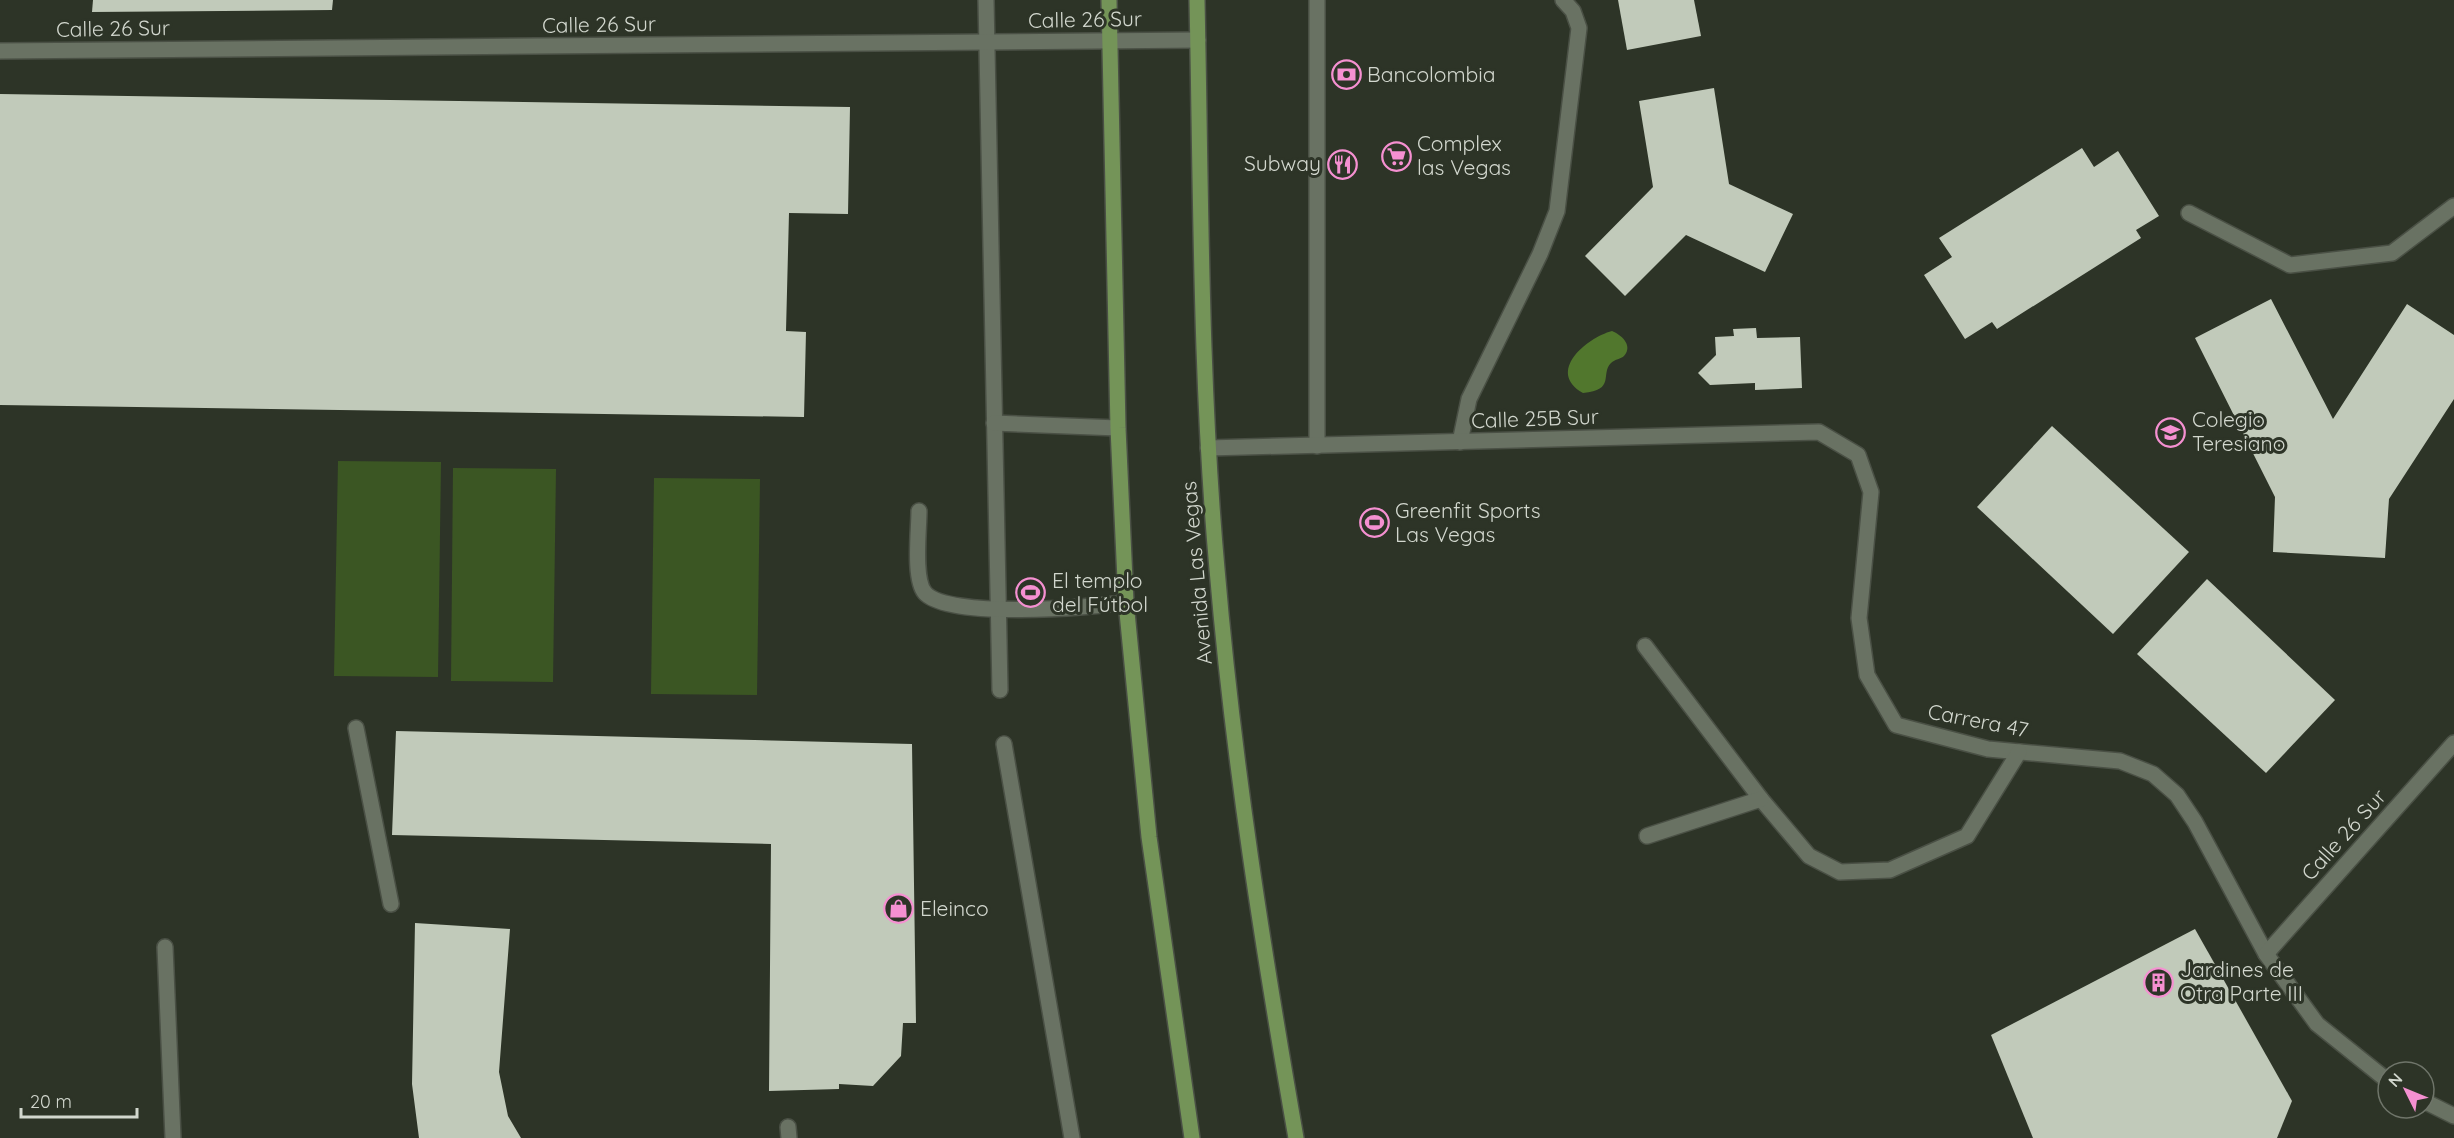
<svg xmlns="http://www.w3.org/2000/svg" width="2454" height="1138" viewBox="0 0 2454 1138" font-family="Quicksand,sans-serif">
<rect width="100%" height="100%" fill="#2d3427"/>
<g fill="#3b5623">
<polygon points="338,461 441,462 438,677 334,676"/>
<polygon points="453,468 556,469 553,682 451,681"/>
<polygon points="654,478 760,479 757,695 651,694"/>
</g>
<path fill="#51772d" d="M1612,331c8,3 22,14 12,25 -3,3 -9,3 -13,7 -11,11 5,27 -28,30 -37,-21 3,-55 29,-62z"/>
<g fill="#c1caba">
<polygon points="93,0 333,0 332,10 92,12"/>
<polygon points="1618,0 1694,0 1701,36 1627,50"/>
<polygon points="1714,88 1729,184 1793,214 1765,272 1686,235 1625,296 1585,256 1653,187 1639,101"/>
<polygon points="0,94 850,107 848,214 789,213 786,331 806,332 804,417 0,405"/>
<polygon points="2082,148 2094,167 2118,151 2159,216 2136,230 2141,238 1997,329 1992,322 1965,339 1924,275 1952,257 1939,238"/>
<polygon points="2271,299 2333,419 2407,304 2454,335 2454,399 2389,499 2385,558 2273,552 2275,497 2195,338"/>
<polygon points="1756,328 1757,338 1800,337 1802,388 1755,390 1755,383 1710,385 1698,373 1716,355 1715,337 1734,336 1733,329"/>
<polygon points="2052,426 2189,552 2113,634 1977,507"/>
<polygon points="2207,579 2335,700 2266,773 2137,654"/>
<polygon points="396,731 912,744 916,1023 903,1023 901,1056 873,1086 839,1084 839,1089 769,1091 771,844 392,835"/>
<polygon points="415,923 510,929 499,1072 508,1116 521,1138 419,1138 412,1084"/>
<polygon points="2195,929 2292,1101 2277,1138 2033,1138 1991,1035"/>
</g>
<g fill="none" stroke-linecap="round" stroke-linejoin="round">
<defs>
<g id="service">
<polyline points="986,0 1000,690"/>
<polyline points="2189,213 2290,265 2392,253 2454,206"/>
<polyline points="994,423 1118,428"/>
<polyline points="1460,442 1469,399 1540,254 1557,211 1579,28 1573,11 1563,0"/>
<polyline points="1317,446 1317,0"/>
<path d="M919,511c0,19 -6,68 6,82 23,26 166,15 201,9"/>
<polyline points="356,728 391,904"/>
<polyline points="1004,744 1072,1138"/>
<polyline points="165,947 173,1138"/>
<polyline points="788,1127 789,1138"/>
</g>
<g id="minor">
<polyline points="0,51 1198,40"/>
<polyline points="1208,448 1819,432 1858,455 1871,492 1859,618 1867,675 1896,725 1988,749 2120,761 2153,774 2177,795 2195,822 2266,954 2317,1024 2388,1081"/>
<polyline points="1645,646 1761,799 1809,856 1840,872 1890,870 1967,836 2019,752"/>
<polyline points="1647,836 1761,799"/>
<polyline points="2266,954 2454,743"/>
<polyline points="2424,1101 2454,1116"/>
</g>
<g id="primary">
<polyline points="1109,0 1118,428 1126,602 1149,837 1192,1138"/>
<path d="M1197,0c4,189 3,380 20,569 16,191 46,380 79,569"/>
</g>
</defs>
<use href="#service" stroke="#4a5045" stroke-width="18"/>
<use href="#minor" stroke="#4a5045" stroke-width="18"/>
<use href="#primary" stroke="#4a5045" stroke-width="18"/>
<use href="#service" stroke="#697263" stroke-width="15"/>
<use href="#minor" stroke="#697263" stroke-width="15"/>
<use href="#primary" stroke="#749458" stroke-width="15"/>
</g>
<defs>
<symbol id="bank-ring" viewBox="-11 -11 22 22"><circle r="9.5" fill="#2d3427" stroke="#f590d1" stroke-width="1.5"/><path d="M-6-4H6V4H-6ZM0-2.3a2.3 2.3 0 1 0 0 4.6a2.3 2.3 0 1 0 0-4.6Z" fill="#f590d1"/></symbol>
<symbol id="supermarket-ring" viewBox="-11 -11 22 22"><circle r="9.5" fill="#2d3427" stroke="#f590d1" stroke-width="1.5"/><path d="M-6-5.5h2.5l.6 2H6L4.5 2H-2.5L-4.4-4H-6ZM-1.5 3.2a1.3 1.3 0 1 0 .1 0ZM3 3.2a1.3 1.3 0 1 0 .1 0Z" fill="#f590d1"/></symbol>
<symbol id="restaurant-ring" viewBox="-11 -11 22 22"><circle r="9.5" fill="#2d3427" stroke="#f590d1" stroke-width="1.5"/><path d="M-5-6h1v4h1v-4h1v4h1v-4h1v5L-1.5 .5V6h-2V.5L-5-1ZM5-6V6H3V1.5H1.5Q1.5-4 5-6Z" fill="#f590d1"/></symbol>
<symbol id="school-ring" viewBox="-11 -11 22 22"><circle r="9.5" fill="#2d3427" stroke="#f590d1" stroke-width="1.5"/><path d="M0-5L7-2L0 1L-7-2ZM-4 1L0 2.5L4 1V4Q0 6-4 4Z" fill="#f590d1"/></symbol>
<symbol id="stadium-ring" viewBox="-11 -11 22 22"><circle r="9.5" fill="#2d3427" stroke="#f590d1" stroke-width="1.5"/><path d="M0-5a6.5 5 0 1 0 0 10a6.5 5 0 1 0 0-10ZM-3.5-1.8h7v3.6h-7Z" fill="#f590d1"/></symbol>
<symbol id="shop-ring" viewBox="-11 -11 22 22"><circle r="9.5" fill="#2d3427" stroke="#f590d1" stroke-width="1.5"/><path d="M-5-2.5h2.3a2.7 3.5 0 0 1 5.4 0H5L5.5 6h-11ZM-1.5-2.5h3a1.5 2.3 0 0 0-3 0Z" fill="#f590d1"/></symbol>
<symbol id="building-ring" viewBox="-11 -11 22 22"><circle r="9.5" fill="#2d3427" stroke="#f590d1" stroke-width="1.5"/><path d="M-4-6H4V6H1V3H-1V6H-4ZM-2.5-4.3h1.7v1.8h-1.7ZM.8-4.3h1.7v1.8H.8ZM-2.5-1h1.7V.8h-1.7ZM.8-1h1.7V.8H.8Z" fill="#f590d1"/></symbol>
</defs>
<g fill-rule="evenodd">
<use href="#bank-ring" x="1330" y="58" width="33" height="33"/>
<use href="#supermarket-ring" x="1380" y="140" width="33" height="33"/>
<use href="#restaurant-ring" x="1326" y="148" width="33" height="33"/>
<use href="#school-ring" x="2154" y="416" width="33" height="33"/>
<use href="#stadium-ring" x="1358" y="506" width="33" height="33"/>
<use href="#stadium-ring" x="1014" y="576" width="33" height="33"/>
<use href="#shop-ring" x="882" y="892" width="33" height="33"/>
<use href="#building-ring" x="2142" y="966" width="33" height="33"/>
</g>
<g text-anchor="middle" stroke-width="6" stroke-linejoin="round" paint-order="stroke">
<g font-size="21" fill="#d2d7ce" stroke="#2d3427">
<text transform="translate(1085 20) rotate(-1)" y="7">Calle 26 Sur</text>
<text transform="translate(599 25) rotate(-1)" y="7">Calle 26 Sur</text>
<text transform="translate(113 29) rotate(-1)" y="7">Calle 26 Sur</text>
<text transform="translate(1535 419) rotate(-2)" y="7">Calle 25B Sur</text>
<text transform="translate(1197 573) rotate(-95)" y="7">Avenida Las Vegas</text>
<text transform="translate(1978 721) rotate(11)" y="7">Carrera 47</text>
<text transform="translate(2344 835) rotate(-48)" y="7">Calle 26 Sur</text>
</g>
<g font-size="21" fill="#d2d7ce" stroke="#2d3427" text-anchor="start">
<text x="1367" y="82">Bancolombia</text>
<text x="1417" y="151">Complex<tspan x="1417" dy="24">las Vegas</tspan></text>
<text x="1321" y="171" text-anchor="end">Subway</text>
<text x="2192" y="427">Colegio<tspan x="2192" dy="24">Teresiano</tspan></text>
<text x="1395" y="518">Greenfit Sports<tspan x="1395" dy="24">Las Vegas</tspan></text>
<text x="1052" y="588">El templo<tspan x="1052" dy="24">del Fútbol</tspan></text>
<text x="920" y="916">Eleinco</text>
<text x="2180" y="977">Jardines de<tspan x="2180" dy="24">Otra Parte III</tspan></text>
</g>
</g>
<g transform="translate(2406 1090) rotate(313)"><circle r="28" fill="#2d3427" stroke="#6f756a" stroke-width="1.5"/>
<path d="M0-4.5L10 22L0 15L-10 22Z" fill="#f590d1"/>
<text y="-9" font-size="16" font-weight="bold" text-anchor="middle" fill="#d2d7ce">N</text>
</g>
<path d="M21 1108v9h116v-9" fill="none" stroke="#d2d7ce" stroke-width="3"/>
<text x="30" y="1108" font-size="18" fill="#d2d7ce" stroke="#2d3427" stroke-width="4.5" paint-order="stroke">20 m</text>
</svg>
